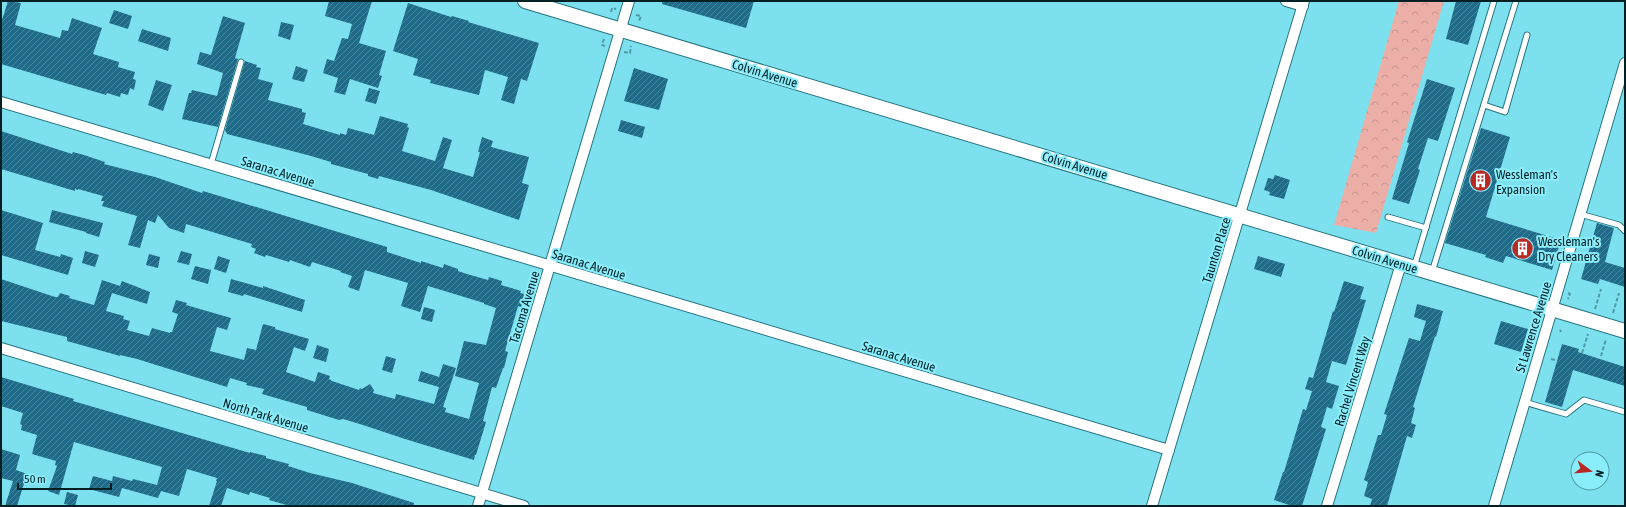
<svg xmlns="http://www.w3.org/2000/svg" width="1626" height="507" viewBox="0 0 1626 507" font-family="'Asap Condensed',sans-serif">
<defs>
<pattern id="forest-crowns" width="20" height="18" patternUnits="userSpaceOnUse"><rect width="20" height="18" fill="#ebafa7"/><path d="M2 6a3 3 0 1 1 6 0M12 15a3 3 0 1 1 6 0" fill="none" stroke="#c89690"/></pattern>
<pattern id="building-hatch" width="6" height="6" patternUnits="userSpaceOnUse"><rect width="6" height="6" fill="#1e6c89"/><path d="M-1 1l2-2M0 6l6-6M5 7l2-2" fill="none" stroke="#4a8499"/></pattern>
</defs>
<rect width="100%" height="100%" fill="#7de0ef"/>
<polygon fill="url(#forest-crowns)" points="1399,1 1444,1 1376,233 1334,225"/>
<g fill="url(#building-hatch)">
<polygon points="8,1 21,3 15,25 60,38 62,30 68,31 72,18 102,28 93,54 119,62 118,67 135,72 133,79 136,80 134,90 130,88 128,95 121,93 120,97 107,93 106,95 1,64 1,23"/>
<polygon points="329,1 372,1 359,43 386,51 379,75 382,76 378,88 350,79 345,95 334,92 338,78 323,73 327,59 334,61 342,38 348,39 352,24 325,16"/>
<polygon points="662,1 754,1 746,28 662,4"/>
<polygon points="1456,1 1481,1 1468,45 1446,39"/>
<polygon points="408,3 451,17 452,16 469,21 468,22 539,43 527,81 521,79 514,104 501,100 508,77 485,70 479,95 430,83 431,80 413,75 418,59 393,51"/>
<polygon points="114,10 132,16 128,29 109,23"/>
<polygon points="223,16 245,23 235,58 238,59 218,127 182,119 189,93 191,93 192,90 217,96 223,73 197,64 200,52 211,55"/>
<polygon points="281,22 294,25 290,40 278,36"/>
<polygon points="142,29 171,38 168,51 138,41"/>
<polygon points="245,61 257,65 256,67 261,68 258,79 273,83 268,100 302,109 302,112 306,113 303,124 340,135 340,133 346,135 348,128 374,135 380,116 408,124 407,127 409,128 402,151 435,161 443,137 452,140 443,168 473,177 480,152 478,152 482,137 493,141 491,147 529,157 522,183 529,185 519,220 431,190 379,176 378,179 368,176 368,174 331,164 331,162 311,156 227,134 225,130"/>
<polygon points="296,66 308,70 304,82 292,79"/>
<polygon points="634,68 668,79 659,110 624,101"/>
<polygon points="1427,79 1455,88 1438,141 1428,138 1418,169 1420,170 1409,204 1392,199 1409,143 1407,142"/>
<polygon points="156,80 172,85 163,111 148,105"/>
<polygon points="369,88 380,91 376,104 365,101"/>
<polygon points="621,120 645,127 642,138 618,131"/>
<polygon points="1481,128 1510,137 1486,217 1561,240 1552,270 1506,256 1503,263 1485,257 1486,255 1445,243"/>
<polygon points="1,131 72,154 73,152 84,155 105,162 104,164 155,177 202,193 203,191 263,209 387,247 387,252 421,263 421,261 443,268 444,264 458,269 458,271 467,274 488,280 489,277 502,281 501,285 521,291 520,293 525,294 521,307 518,306 505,351 508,352 504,368 503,368 496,388 492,387 483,421 486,422 476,455 475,455 474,460 405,439 363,425 343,419 339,420 307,410 307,407 262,394 264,389 246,385 247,383 230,378 227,387 137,359 120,355 120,356 67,341 67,337 1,321 1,279 55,297 58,297 60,293 70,296 69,298 94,305 102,280 120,286 122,281 150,292 147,304 112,293 106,311 124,316 123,319 130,321 127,330 149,336 152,328 170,333 170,332 172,332 178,314 172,312 176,300 187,303 186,305 231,318 227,330 217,327 210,351 244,360 247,348 256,350 263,324 275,327 275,329 309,339 305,351 294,347 286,372 315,382 318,372 330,376 329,379 332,381 359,390 360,388 362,389 370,384 374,390 373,393 395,399 396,394 434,404 439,387 418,381 421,371 439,377 443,364 456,368 443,407 446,408 445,412 469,419 479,383 455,376 464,341 486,345 496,308 484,304 484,303 428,286 420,312 401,306 408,283 365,270 359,291 348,287 352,276 340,272 341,271 312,262 310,267 290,260 289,262 266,255 265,257 254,253 256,249 251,247 252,244 186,224 184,233 169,228 158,215 155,223 148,220 140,248 128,245 137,216 102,206 104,201 101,201 103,196 78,189 78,190 75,189 75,191 1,169"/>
<polygon points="1275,175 1290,180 1284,199 1269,195 1270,192 1264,190 1268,178 1273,179"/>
<polygon points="1,210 43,223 35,250 60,257 61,254 73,258 68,275 1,255"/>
<polygon points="52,210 103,223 99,237 86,233 86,232 49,222"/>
<polygon points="1597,223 1614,228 1605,262 1625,268 1625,287 1600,279 1598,284 1581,279"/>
<polygon points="85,251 99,255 95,267 82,263"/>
<polygon points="181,251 192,254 189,265 177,262"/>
<polygon points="149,254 160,257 158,268 146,265"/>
<polygon points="218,256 230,260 226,273 214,269"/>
<polygon points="1258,256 1285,264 1281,277 1254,269"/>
<polygon points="195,266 211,270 208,284 191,279"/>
<polygon points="231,279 263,288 263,286 305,300 302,312 244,294 243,296 228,292"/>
<polygon points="1344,281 1364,287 1360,299 1366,300 1346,365 1332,361 1326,382 1339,386 1332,409 1327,407 1321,427 1326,429 1302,506 1292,506 1274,500 1283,472 1284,472 1303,409 1306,410 1312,391 1305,389 1309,377 1313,378 1333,311 1334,312"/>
<polygon points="1417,304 1443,311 1436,337 1435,336 1413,407 1415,408 1411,423 1416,425 1412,438 1407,436 1387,506 1370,506 1372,499 1364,496 1368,482 1364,480 1378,435 1381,435 1387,415 1384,414 1409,338 1420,341 1426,321 1414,317"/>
<polygon points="424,307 435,310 432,322 421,319"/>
<polygon points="1501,321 1528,329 1521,352 1494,344"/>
<polygon points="1562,344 1579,349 1578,352 1625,367 1625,386 1573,370 1562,407 1545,402"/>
<polygon points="317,345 329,349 326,362 313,358"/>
<polygon points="386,356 396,359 392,373 382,370"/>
<polygon points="1,377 74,399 73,401 97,408 250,453 250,452 266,456 266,458 289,464 288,466 310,473 352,483 414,503 414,506 290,506 269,500 270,498 250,492 249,495 227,488 221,506 209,506 217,481 216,481 217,478 187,469 179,496 161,491 158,498 122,488 119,497 89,489 93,476 112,481 113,476 132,481 133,479 157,485 162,467 74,442 59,495 48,491 57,466 55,465 56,461 32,454 37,435 21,430 22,425 20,424 23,413 1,406"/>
<polygon points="1,449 20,455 16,470 27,474 17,506 5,506 13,481 1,478"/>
<polygon points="67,492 78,495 75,506 64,504"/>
</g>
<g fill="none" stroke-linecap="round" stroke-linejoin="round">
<defs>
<g id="lane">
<polyline points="1484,105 1505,112 1527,35"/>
<polyline points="211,164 241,62"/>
<polyline points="1580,214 1619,225 1625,231"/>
<polyline points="1388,217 1426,228"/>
<polyline points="1414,267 1494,1"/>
<polyline points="1432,272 1516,1"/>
<polyline points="1524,402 1566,414 1584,400 1625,412"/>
</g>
<g id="street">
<polyline points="1286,1 1303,6"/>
<polyline points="1,102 1169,450"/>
<polyline points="1,348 524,506"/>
<polyline points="478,506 629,1"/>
<polyline points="1152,506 1304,1"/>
<polyline points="1327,506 1401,264"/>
<polyline points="1494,506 1625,63"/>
</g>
<polyline id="secondary" points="525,1 1625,331"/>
</defs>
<use href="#lane" stroke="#267580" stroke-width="7"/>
<use href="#street" stroke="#267580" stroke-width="12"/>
<use href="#secondary" stroke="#267580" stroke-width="16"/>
<g stroke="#4f9aa5" stroke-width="2" stroke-dasharray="4 2" stroke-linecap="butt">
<polyline points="611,12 612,8 616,9"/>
<polyline points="636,15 641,16 639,21"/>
<polyline points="604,39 602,45 605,46"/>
<polyline points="624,52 630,53 631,46"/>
<polyline points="564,255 569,256 567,260"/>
<polyline points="533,272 532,278 536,279"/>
<polyline points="1568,293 1570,294 1568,299"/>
<polyline points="1595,309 1601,289"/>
<polyline points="1613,313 1619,293"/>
<polyline points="1560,330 1561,332"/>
<polyline points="1582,353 1588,334"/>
<polyline points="1601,356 1606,339"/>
<polyline points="1551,359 1555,360"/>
</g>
<use href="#lane" stroke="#fff" stroke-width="5"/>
<use href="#street" stroke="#fff" stroke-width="10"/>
<use href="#secondary" stroke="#fff" stroke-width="14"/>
</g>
<defs>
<symbol id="building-disc" viewBox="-11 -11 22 22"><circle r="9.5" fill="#b82923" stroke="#8aedfc"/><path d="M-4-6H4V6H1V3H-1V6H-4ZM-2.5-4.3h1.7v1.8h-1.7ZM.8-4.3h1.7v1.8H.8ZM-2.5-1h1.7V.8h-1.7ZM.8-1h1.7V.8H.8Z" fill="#fff"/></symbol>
</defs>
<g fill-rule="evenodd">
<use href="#building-disc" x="1468" y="168" width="25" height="25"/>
<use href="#building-disc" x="1510" y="236" width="25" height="25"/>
</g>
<g text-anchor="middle" stroke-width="4" stroke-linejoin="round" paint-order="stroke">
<g font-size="13" fill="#002024" stroke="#8aedfc">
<text transform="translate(765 73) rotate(17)" y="5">Colvin Avenue</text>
<text transform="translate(1075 165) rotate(17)" y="5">Colvin Avenue</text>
<text transform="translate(278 171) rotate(17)" y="5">Saranac Avenue</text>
<text transform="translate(1216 250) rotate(-73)" y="5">Taunton Place</text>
<text transform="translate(1385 259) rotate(17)" y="5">Colvin Avenue</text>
<text transform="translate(589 264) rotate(17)" y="5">Saranac Avenue</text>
<text transform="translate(524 307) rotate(-73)" y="5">Tacoma Avenue</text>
<text transform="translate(1533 327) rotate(-73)" y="5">St Lawrence Avenue</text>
<text transform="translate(899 356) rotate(17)" y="5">Saranac Avenue</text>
<text transform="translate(1352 381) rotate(-73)" y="5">Rachel Vincent Way</text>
<text transform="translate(266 415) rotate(17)" y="5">North Park Avenue</text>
</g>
<g font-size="13" fill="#002024" stroke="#8aedfc" text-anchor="start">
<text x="1496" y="179">Wessleman's<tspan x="1496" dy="15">Expansion</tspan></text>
<text x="1538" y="246">Wessleman's<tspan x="1538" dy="15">Dry Cleaners</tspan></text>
</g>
</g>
<rect width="1626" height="507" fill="none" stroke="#002024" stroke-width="4"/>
<g transform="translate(1590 471) rotate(106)"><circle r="19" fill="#8aedfc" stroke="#539ba6"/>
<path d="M0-3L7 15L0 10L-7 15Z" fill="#b82923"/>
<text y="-6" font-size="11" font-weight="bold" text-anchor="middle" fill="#002024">N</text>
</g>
<path d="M18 483v6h93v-6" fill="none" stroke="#002024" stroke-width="2"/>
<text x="24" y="483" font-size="12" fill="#002024" stroke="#8aedfc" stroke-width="3" paint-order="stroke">50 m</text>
</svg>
